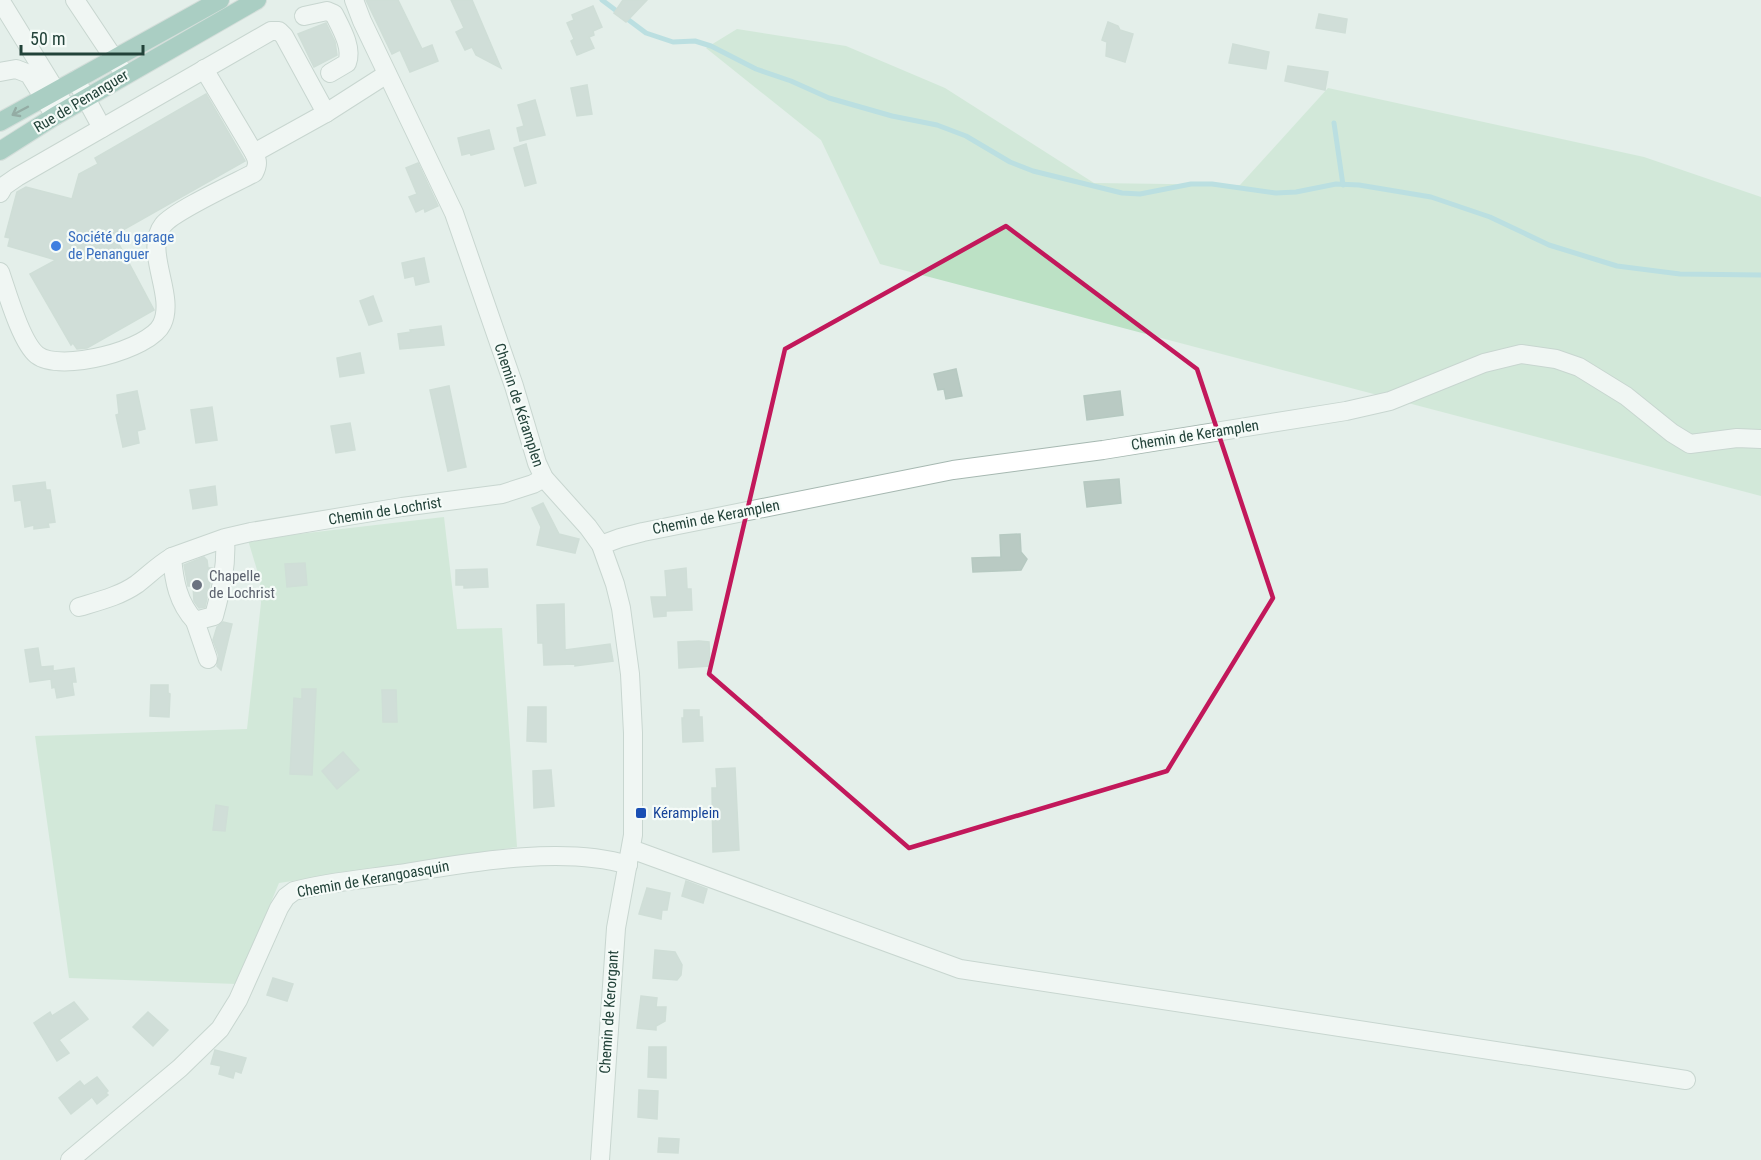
<svg xmlns="http://www.w3.org/2000/svg" width="1761" height="1160" viewBox="0 0 1761 1160" font-family="'Roboto Condensed',sans-serif">
<rect width="100%" height="100%" fill="#e4efea"/>
<g fill="#bce1c5">
<polygon points="737,29 846,46 945,88 1094,183 1240,185 1328,88 1644,157 1761,197 1761,496 880,264 821,140 706,48"/>
<polygon points="444,517 457,629 502,628 517,847 279,883 237,984 69,978 35,736 247,729 261,603 260,580 248,540"/>
</g>
<g fill="none" stroke-linecap="round" stroke-linejoin="round">
<g stroke="#89cdd7" stroke-width="5">
<polyline points="602,0 646,33 673,42 695,41 711,46 756,69 791,81 829,98 892,116 937,125 966,136 1010,162 1033,171 1122,193 1140,194 1191,184 1212,184 1276,193 1296,192 1336,184 1359,185 1431,197 1490,217 1549,245 1617,266 1680,274 1761,275"/>
<polyline points="1334,123 1343,185"/>
</g>
</g>
<g fill="#b9cac3" stroke="#b6c9c1" stroke-width="1.5">
<polygon points="366,0 398,0 422,49 432,45 438,61 410,72 400,50 392,54"/>
<polygon points="451,0 472,0 501,68 476,55 472,47 465,50 456,32 464,28"/>
<polygon points="623,0 647,0 626,22 614,13"/>
<polygon points="593,6 602,27 593,31 594,35 589,37 594,48 577,55 571,41 574,39 567,23 574,20 572,15"/>
<polygon points="1319,14 1347,19 1345,33 1316,28"/>
<polygon points="1108,22 1118,26 1120,30 1133,34 1125,62 1106,56 1107,42 1102,40"/>
<polygon points="326,23 335,42 337,55 314,67 298,34"/>
<polygon points="1233,44 1269,52 1266,69 1229,63"/>
<polygon points="1288,66 1328,72 1325,90 1285,81"/>
<polygon points="587,85 592,114 577,116 571,88"/>
<polygon points="206,94 245,161 114,235 154,310 87,348 77,349 73,343 71,345 30,274 56,260 8,246 10,238 5,237 17,192 26,187 72,199 79,174 98,164 95,158"/>
<polygon points="535,100 545,135 520,141 517,128 524,126 518,105"/>
<polygon points="489,130 494,149 471,155 470,153 462,155 458,138"/>
<polygon points="526,144 536,183 525,186 514,148"/>
<polygon points="418,163 438,206 425,212 424,208 416,212 409,197 417,194 406,168"/>
<polygon points="424,258 429,282 416,285 414,276 405,278 402,263"/>
<polygon points="373,296 382,321 369,325 360,301"/>
<polygon points="441,326 444,345 400,349 398,334 411,332 410,330"/>
<polygon points="360,353 364,373 340,377 337,358"/>
<polygon points="956,369 962,396 946,399 944,389 938,390 934,374"/>
<polygon points="449,386 466,467 448,471 430,390"/>
<polygon points="137,391 145,429 137,431 139,443 123,447 116,415 119,414 117,395"/>
<polygon points="1120,391 1123,415 1087,420 1084,396"/>
<polygon points="212,407 217,440 196,443 191,410"/>
<polygon points="350,423 355,450 336,453 331,426"/>
<polygon points="1119,479 1121,503 1087,507 1084,482"/>
<polygon points="45,482 46,490 50,490 55,522 48,523 49,527 34,529 34,525 25,527 21,500 15,501 13,486"/>
<polygon points="215,486 217,505 193,509 190,490"/>
<polygon points="543,503 559,534 579,539 575,553 537,545 541,527 532,508"/>
<polygon points="1020,534 1021,552 1027,559 1021,570 973,572 972,558 1001,557 1000,535"/>
<polygon points="204,557 207,560 208,568 213,568 205,607 199,608 194,601 193,586 188,586 184,565"/>
<polygon points="305,563 307,585 287,587 285,564"/>
<polygon points="686,568 687,589 691,589 692,610 666,611 666,616 654,617 651,597 667,597 665,571"/>
<polygon points="487,569 488,587 464,588 464,585 456,585 456,570"/>
<polygon points="564,604 565,650 610,644 613,661 575,666 575,664 544,665 543,643 538,643 537,605"/>
<polygon points="223,622 232,624 221,670 217,666 219,656 213,640 217,627"/>
<polygon points="699,641 709,642 710,666 679,668 678,642"/>
<polygon points="38,648 41,667 53,666 53,671 74,668 76,682 72,682 74,695 57,698 55,687 52,688 51,679 30,682 25,650"/>
<polygon points="151,685 168,685 168,693 170,694 169,717 150,716"/>
<polygon points="302,689 316,689 312,775 290,774 294,698 302,699"/>
<polygon points="382,690 396,690 397,722 383,722"/>
<polygon points="528,707 546,707 546,742 527,741"/>
<polygon points="684,710 699,710 699,717 702,717 703,741 683,742 682,718 684,718"/>
<polygon points="343,752 359,770 337,789 322,771"/>
<polygon points="735,768 739,850 713,852 712,788 717,788 716,769"/>
<polygon points="551,770 554,806 534,808 533,771"/>
<polygon points="216,805 228,807 225,831 213,830"/>
<polygon points="686,881 707,889 703,903 682,896"/>
<polygon points="647,888 670,893 667,910 662,910 661,919 639,914"/>
<polygon points="655,950 675,952 682,965 681,975 677,980 653,978"/>
<polygon points="273,978 293,984 287,1001 267,995"/>
<polygon points="641,996 657,998 656,1007 666,1007 665,1021 656,1026 656,1030 637,1028"/>
<polygon points="74,1002 88,1019 59,1040 69,1053 57,1061 34,1023 50,1012 52,1016"/>
<polygon points="148,1012 168,1030 153,1046 133,1027"/>
<polygon points="649,1047 666,1047 666,1078 648,1077"/>
<polygon points="215,1050 246,1058 241,1073 235,1071 233,1078 219,1074 221,1066 211,1064"/>
<polygon points="97,1077 108,1091 106,1093 108,1095 97,1104 92,1097 71,1114 59,1098 80,1081 84,1086"/>
<polygon points="639,1090 658,1091 657,1119 638,1117"/>
<polygon points="659,1138 679,1139 678,1153 658,1152"/>
</g>
<g fill="none" stroke-linecap="round" stroke-linejoin="round">
<defs>
<g id="minor">
<polyline points="0,0 67,109"/>
<polyline points="75,0 125,75"/>
<polyline points="354,0 362,21 454,213 514,386 537,463 544,478 588,527 601,545 615,584 621,608 630,674 633,733 633,835 616,928 600,1160"/>
<path d="M304,16l23,-5 7,3c7,14 19,34 13,49l-17,10"/>
<polyline points="0,72 16,69 29,74 55,116"/>
<polyline points="76,80 102,128"/>
<polyline points="254,153 326,113 387,74"/>
<polyline points="0,193 4,186 17,177 271,31 279,31 284,36 326,113"/>
<path d="M0,272c7,20 21,70 37,83 23,18 113,-5 125,-31 14,-29 -19,-73 1,-99 11,-14 72,-42 91,-52 4,-8 4,-12 0,-20l-50,-84"/>
<path d="M225,538l-53,19c2,24 6,46 23,64l19,-5c7,-26 13,-50 11,-78l26,-6 151,-25 100,-13 31,-10 11,-6"/>
<polyline points="601,545 620,538 643,532 953,470 1103,450 1346,411 1390,401 1484,363 1521,354 1556,359 1579,367 1626,396 1672,433 1690,444 1737,438 1761,439"/>
<path d="M79,607c20,-6 41,-11 58,-23 13,-10 20,-18 35,-27"/>
<polyline points="195,621 208,659"/>
<polyline points="631,849 960,969 1686,1080"/>
<path d="M70,1160l110,-92 40,-39 18,-29 41,-92 7,-11 8,-6c34,-9 70,-12 105,-17 68,-11 163,-29 229,-9"/>
</g>
<g id="major">
<polyline points="0,122 220,0"/>
<polyline points="0,151 55,116 257,0"/>
</g>
</defs>
<use href="#minor" stroke="#a6b8b1" stroke-width="20"/>
<use href="#major" stroke="#c1cac8" stroke-width="20"/>
<use href="#minor" stroke="#fff" stroke-width="18"/>
<use href="#major" stroke="#65a795" stroke-width="18"/>
</g>
<defs><path id="oneway-shaft" d="M-6 0H5M1.5-3L5.5 0L1.5 3" fill="none" stroke-width="1.6" stroke-linecap="round" stroke-linejoin="round" transform="scale(1.5)"/></defs>
<use stroke="#335b50" href="#oneway-shaft" transform="translate(20 111) rotate(152)"/>
<path d="M0 0H1761V1160H0ZM1006,226l191,143 76,229 -106,173 -258,77 -200,-174 76,-325z" fill="#e4efea" fill-opacity=".55" fill-rule="evenodd"/>
<path fill="none" stroke="#c2185b" stroke-width="4.5" stroke-linejoin="round" d="M1006,226l191,143 76,229 -106,173 -258,77 -200,-174 76,-325z"/>
<circle fill="#3f7fe0" stroke="#f5fbf8" stroke-width="2" cx="56" cy="246" r="6"/>
<circle fill="#6b7280" stroke="#f5fbf8" stroke-width="2" cx="197" cy="585" r="6"/>
<rect fill="#1a4fb4" stroke="#f5fbf8" stroke-width="2" x="635" y="807" width="12" height="12" rx="3"/>
<g text-anchor="middle" stroke-width="4.5" stroke-linejoin="round" paint-order="stroke">
<g font-size="15" fill="#224239" stroke="#f5fbf8">
<text transform="translate(81 101) rotate(-31)" y="5">Rue de Penanguer</text>
<text transform="translate(519 405) rotate(72)" y="5">Chemin de Kéramplen</text>
<text transform="translate(1195 435) rotate(-9)" y="5">Chemin de Keramplen</text>
<text transform="translate(385 511) rotate(-9)" y="5">Chemin de Lochrist</text>
<text transform="translate(716 517) rotate(-11)" y="5">Chemin de Keramplen</text>
<text transform="translate(373 879) rotate(-10)" y="5">Chemin de Kerangoasquin</text>
<text transform="translate(609 1012) rotate(-86)" y="5">Chemin de Kerorgant</text>
</g>
<g font-size="15" fill="#366cbe" stroke="#f5fbf8" text-anchor="start">
<text x="68" y="242">Société du garage<tspan x="68" dy="17">de Penanguer</tspan></text>
</g>
<g font-size="15" fill="#5b616d" stroke="#f5fbf8" text-anchor="start">
<text x="209" y="581">Chapelle<tspan x="209" dy="17">de Lochrist</tspan></text>
</g>
<g font-size="15" fill="#164399" stroke="#f5fbf8" text-anchor="start">
<text x="653" y="818">Kéramplein</text>
</g>
</g>
<path d="M21 45v9h122v-9" fill="none" stroke="#224239" stroke-width="3"/>
<text x="30" y="45" font-size="18" fill="#224239" stroke="#f5fbf8" stroke-width="4.5" paint-order="stroke">50 m</text>
</svg>
